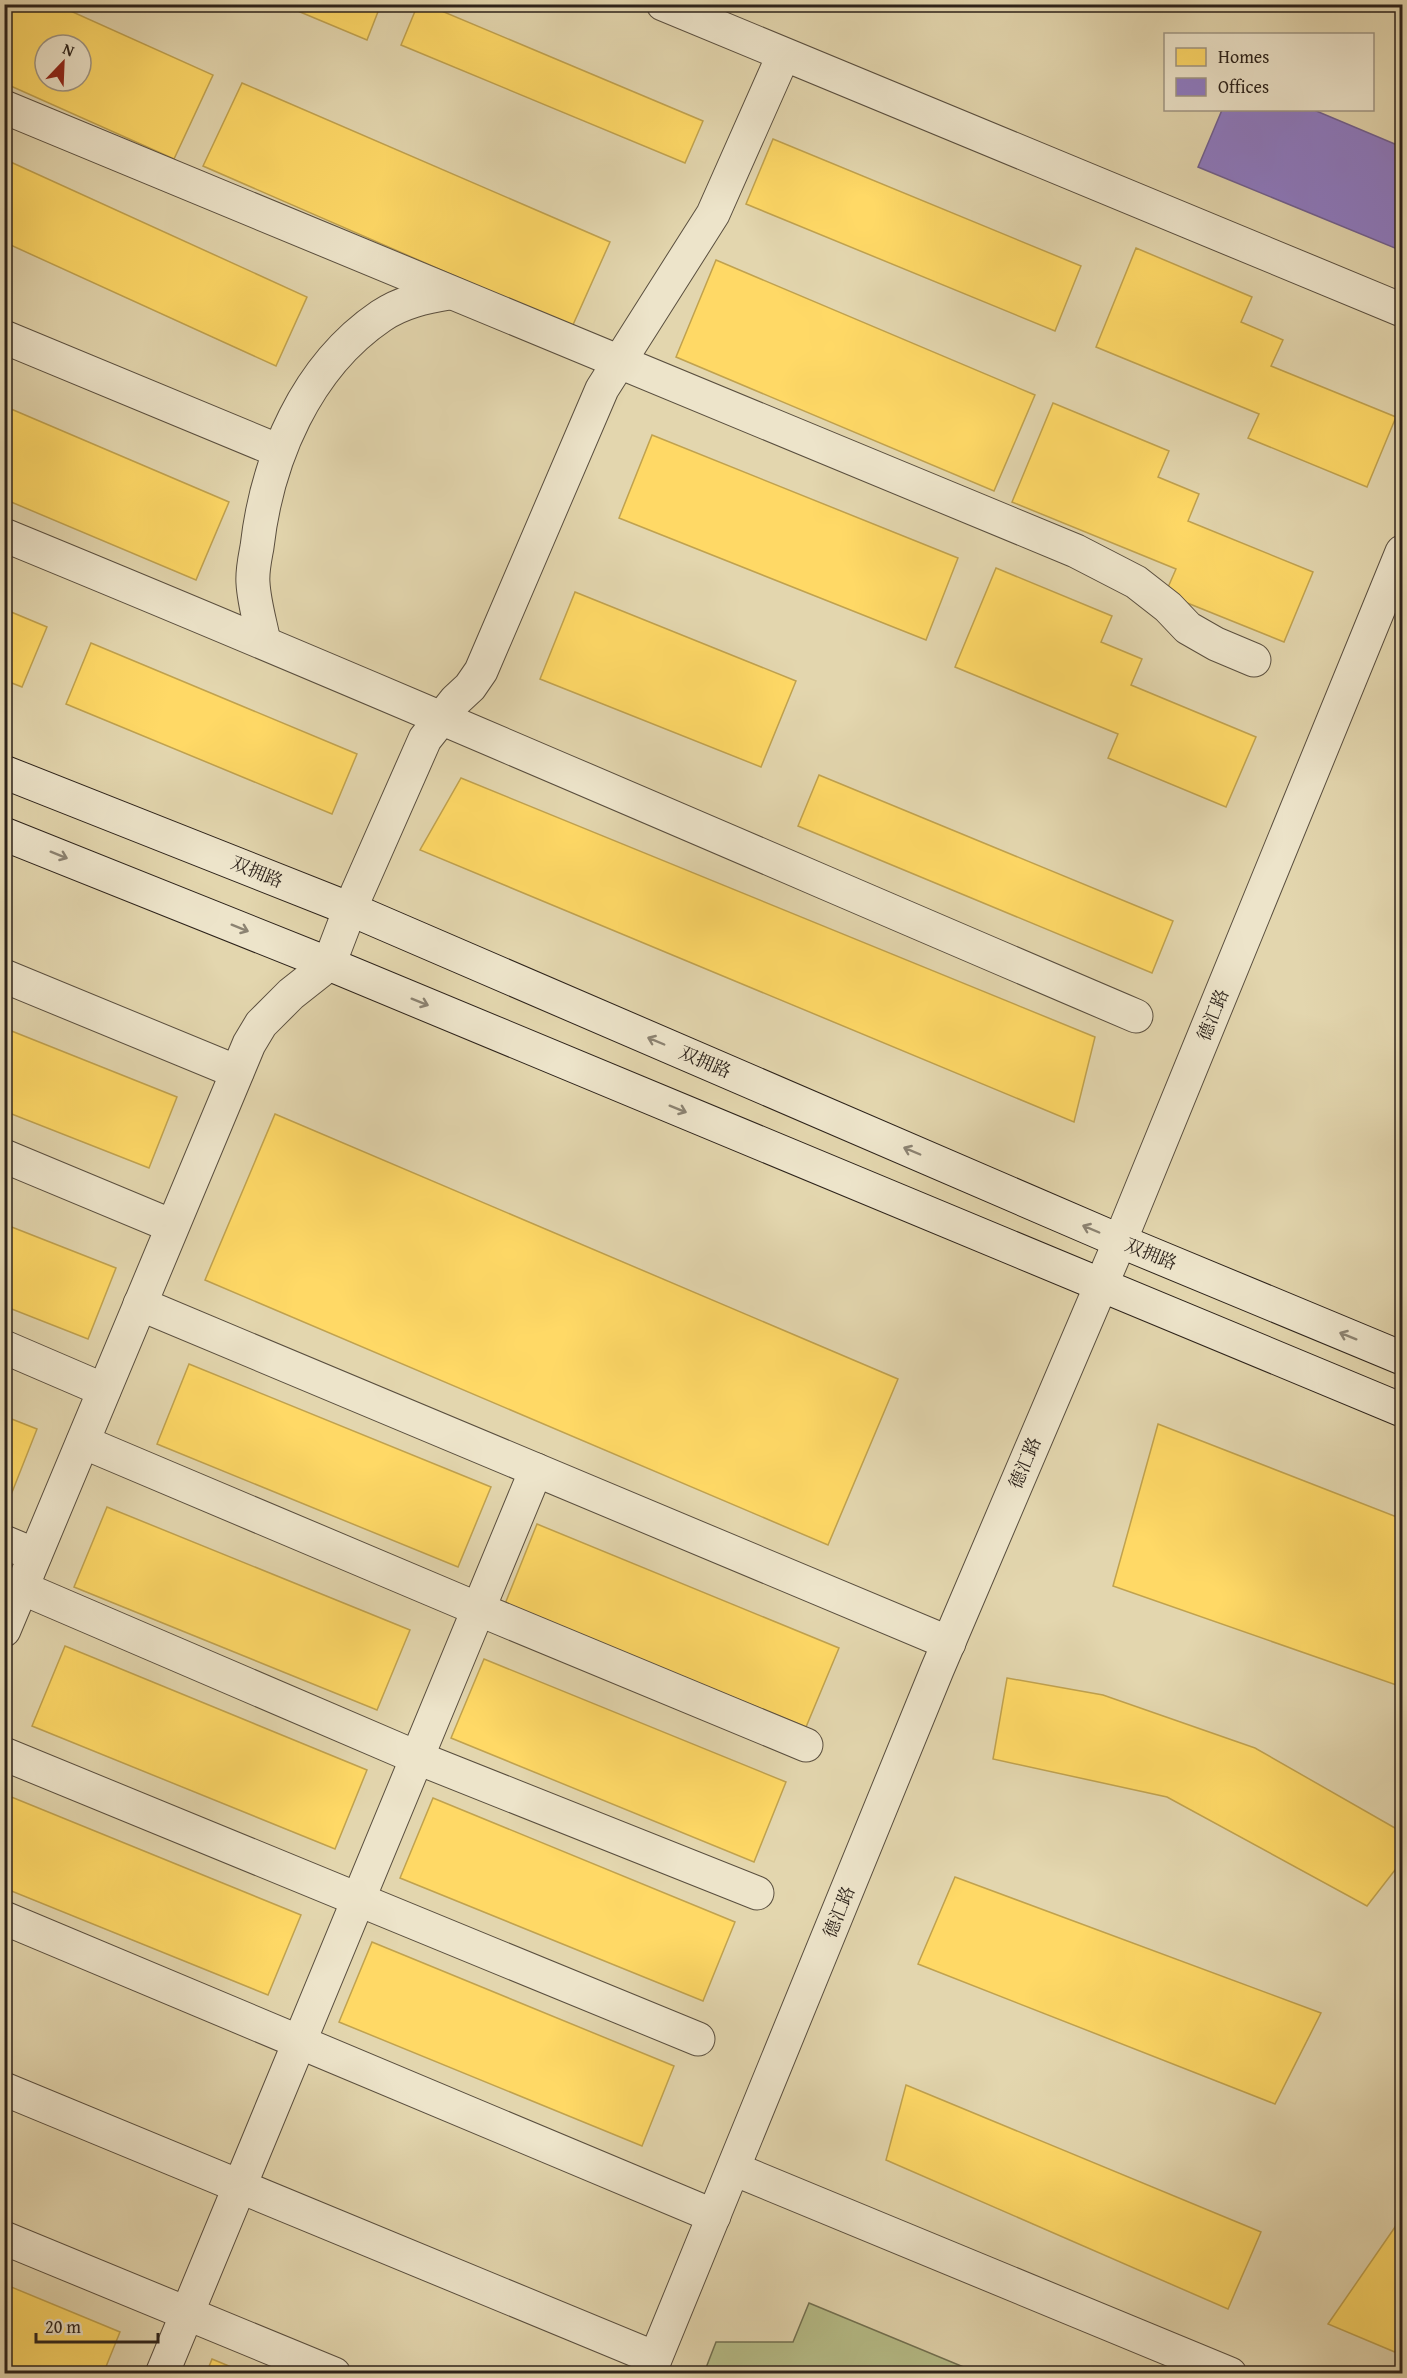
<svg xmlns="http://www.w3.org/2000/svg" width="1407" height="2378" viewBox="0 0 1407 2378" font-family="'Gentium Book Plus','Noto Serif SC',serif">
<rect width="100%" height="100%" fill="#e3d6ae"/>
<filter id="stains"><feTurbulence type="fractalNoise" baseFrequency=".00333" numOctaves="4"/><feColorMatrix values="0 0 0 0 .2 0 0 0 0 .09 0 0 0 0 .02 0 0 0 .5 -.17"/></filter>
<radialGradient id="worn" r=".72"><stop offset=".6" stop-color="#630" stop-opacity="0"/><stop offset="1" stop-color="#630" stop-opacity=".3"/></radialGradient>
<polygon fill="#b6bd88" stroke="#717051" stroke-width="1.5" points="809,2303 978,2373 979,2373 704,2373 716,2342 793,2342"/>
<g fill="#ffd966" stroke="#c0a24f" stroke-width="1.5" fill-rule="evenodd">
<path d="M4,4h51l158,71 -39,84 -170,-76zM45,45h36v36h-36z"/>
<polygon points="281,4 381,4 367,40"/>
<polygon points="418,4 425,4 703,121 685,163 401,45"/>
<polygon points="242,83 610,242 572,327 203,166"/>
<polygon points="773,139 1081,266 1055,331 746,204"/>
<polygon points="4,159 307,297 276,366 4,242"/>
<polygon points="1136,248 1252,297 1241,322 1283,340 1271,366 1396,417 1367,487 1248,438 1259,414 1096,347"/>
<polygon points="716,260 1035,395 994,491 676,357"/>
<polygon points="1053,403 1169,451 1158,477 1199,494 1188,521 1313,572 1284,642 1165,594 1176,569 1012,502"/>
<polygon points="4,406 229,502 196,580 4,499"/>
<polygon points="652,435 958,558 926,640 619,518"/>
<polygon points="996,568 1112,616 1101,642 1142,659 1131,685 1256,737 1226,807 1108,758 1118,734 955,667"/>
<polygon points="575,592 796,681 761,767 540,679"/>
<polygon points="4,609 47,627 22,687 4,680"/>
<polygon points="91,643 357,754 332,814 66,704"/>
<polygon points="819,775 1173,921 1152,973 798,826"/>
<polygon points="461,778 1095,1037 1074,1122 420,850"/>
<polygon points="4,1028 177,1097 149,1168 4,1111"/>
<polygon points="275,1114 898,1379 828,1545 205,1280"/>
<polygon points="4,1224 116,1268 88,1339 4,1306"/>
<polygon points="189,1364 491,1487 458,1567 157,1444"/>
<polygon points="4,1416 37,1429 9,1500 4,1499"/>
<polygon points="1158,1424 1402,1519 1402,1687 1113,1586"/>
<polygon points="107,1507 410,1630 377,1710 74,1587"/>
<polygon points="537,1524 839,1648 806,1727 505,1604"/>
<polygon points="65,1646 367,1770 335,1849 32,1726"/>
<polygon points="484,1659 786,1782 754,1862 451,1738"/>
<polygon points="1007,1678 1103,1695 1255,1748 1402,1832 1402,1861 1367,1906 1167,1797 993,1759"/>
<polygon points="4,1794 301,1915 268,1995 4,1888"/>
<polygon points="433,1798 735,1922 703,2001 400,1878"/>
<polygon points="955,1877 1321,2013 1275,2104 918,1964"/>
<polygon points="372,1942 674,2066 642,2146 339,2022"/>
<polygon points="906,2085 1261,2232 1228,2309 886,2160"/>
<polygon points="1402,2217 1402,2355 1328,2324"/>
<polygon points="4,2284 120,2332 103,2374 4,2374"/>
<polygon points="212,2359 248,2374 206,2374"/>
</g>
<polygon fill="#8e7cc3" stroke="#716190" stroke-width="1.5" points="1222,110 1314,110 1402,147 1402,251 1198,167"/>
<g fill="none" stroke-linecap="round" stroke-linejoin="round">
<defs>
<g id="minor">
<polyline points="663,4 1402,310"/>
<polyline points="4,107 1076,551 1136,582 1168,607 1188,628 1216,644 1254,660"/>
<polyline points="4,337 279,451"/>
<path d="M4,535c380,156 755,320 1132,481"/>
<path d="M264,642c-4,-20 -10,-40 -11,-59 -1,-12 2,-25 4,-36 10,-88 49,-180 124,-231 21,-14 44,-19 68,-23"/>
<polyline points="4,976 237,1072"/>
<polyline points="4,1156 172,1226"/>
<polyline points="140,1304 949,1643"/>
<polyline points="4,1347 104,1390"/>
<polyline points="83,1442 478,1609 806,1745"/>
<polyline points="4,1542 35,1555"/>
<polyline points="22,1588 418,1758 757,1893"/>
<polyline points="4,1630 249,1044 261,1024 291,994 329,964 350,909 425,739 456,700 470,687 481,671 602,389 713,214 783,56"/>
<polyline points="4,1754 698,2039"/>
<polyline points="4,1918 714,2216"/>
<polyline points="4,2089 655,2358"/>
<polyline points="734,2169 1230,2374"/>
<polyline points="4,2238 334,2374"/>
<polyline points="162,2374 536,1470"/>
</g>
<polyline id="tertiary" points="649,2374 937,1670 1120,1241 1402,552"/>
<g id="secondary">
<polyline points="4,772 350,909 1120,1241 1402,1358"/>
<polyline points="4,834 329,964 1402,1410"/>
</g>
</defs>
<use href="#minor" stroke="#5a4f3f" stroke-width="35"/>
<use href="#tertiary" stroke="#5a4f3f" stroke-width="35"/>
<use href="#secondary" stroke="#2c221a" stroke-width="35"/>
<use href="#minor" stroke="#ede4ca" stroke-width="33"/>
<use href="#tertiary" stroke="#ede4ca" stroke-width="33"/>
<use href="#secondary" stroke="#ede4ca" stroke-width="33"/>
</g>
<defs><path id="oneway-shaft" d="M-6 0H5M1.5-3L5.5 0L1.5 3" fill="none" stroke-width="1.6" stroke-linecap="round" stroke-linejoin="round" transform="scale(1.5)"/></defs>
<g stroke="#8c8372">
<use href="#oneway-shaft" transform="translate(59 855) rotate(22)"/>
<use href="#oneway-shaft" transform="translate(240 928) rotate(22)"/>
<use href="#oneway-shaft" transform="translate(420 1002) rotate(22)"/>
<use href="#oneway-shaft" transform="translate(656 1041) rotate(-157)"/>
<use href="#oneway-shaft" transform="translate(678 1109) rotate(22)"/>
<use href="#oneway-shaft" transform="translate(912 1151) rotate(-157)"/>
<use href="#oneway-shaft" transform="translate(1091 1229) rotate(-157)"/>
<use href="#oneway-shaft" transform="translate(1348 1336) rotate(-158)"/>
</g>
<g text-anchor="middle" stroke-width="6" stroke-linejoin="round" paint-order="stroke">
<g font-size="18" fill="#2c221a" stroke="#ede4ca">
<text transform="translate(257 872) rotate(22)" y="6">双拥路</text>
<text transform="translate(1213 1015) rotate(-68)" y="6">德汇路</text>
<text transform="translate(705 1062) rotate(23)" y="6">双拥路</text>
<text transform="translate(1151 1254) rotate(22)" y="6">双拥路</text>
<text transform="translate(1025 1463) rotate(-67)" y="6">德汇路</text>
<text transform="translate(839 1912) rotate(-68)" y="6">德汇路</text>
</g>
</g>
<rect width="1407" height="2378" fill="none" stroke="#e3d6ae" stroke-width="24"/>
<rect x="6" y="6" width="1395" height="2366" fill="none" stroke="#2c221a" stroke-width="3"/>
<rect x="12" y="12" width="1383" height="2354" fill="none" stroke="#2c221a" stroke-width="1.5"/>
<rect x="1164" y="33" width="210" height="78" fill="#ede4ca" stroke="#a09684" stroke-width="1.5"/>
<rect x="1176" y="48" width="30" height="18" fill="#ffd966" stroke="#a09684" stroke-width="1.5"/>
<text x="1218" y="63" font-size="18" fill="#2c221a">Homes</text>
<rect x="1176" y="78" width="30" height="18" fill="#8e7cc3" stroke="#a09684" stroke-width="1.5"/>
<text x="1218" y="93" font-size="18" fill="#2c221a">Offices</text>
<g transform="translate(63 63) rotate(23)"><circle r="28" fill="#ede4ca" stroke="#a09684" stroke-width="1.5"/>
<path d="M0-4.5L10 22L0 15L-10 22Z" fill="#8f2418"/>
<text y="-9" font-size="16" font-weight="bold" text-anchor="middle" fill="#2c221a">N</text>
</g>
<path d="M36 2333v9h122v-9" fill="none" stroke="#2c221a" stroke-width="3"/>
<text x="45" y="2333" font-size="18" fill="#2c221a" stroke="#ede4ca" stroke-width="4.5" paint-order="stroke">20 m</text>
<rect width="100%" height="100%" filter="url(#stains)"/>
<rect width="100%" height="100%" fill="url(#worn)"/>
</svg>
